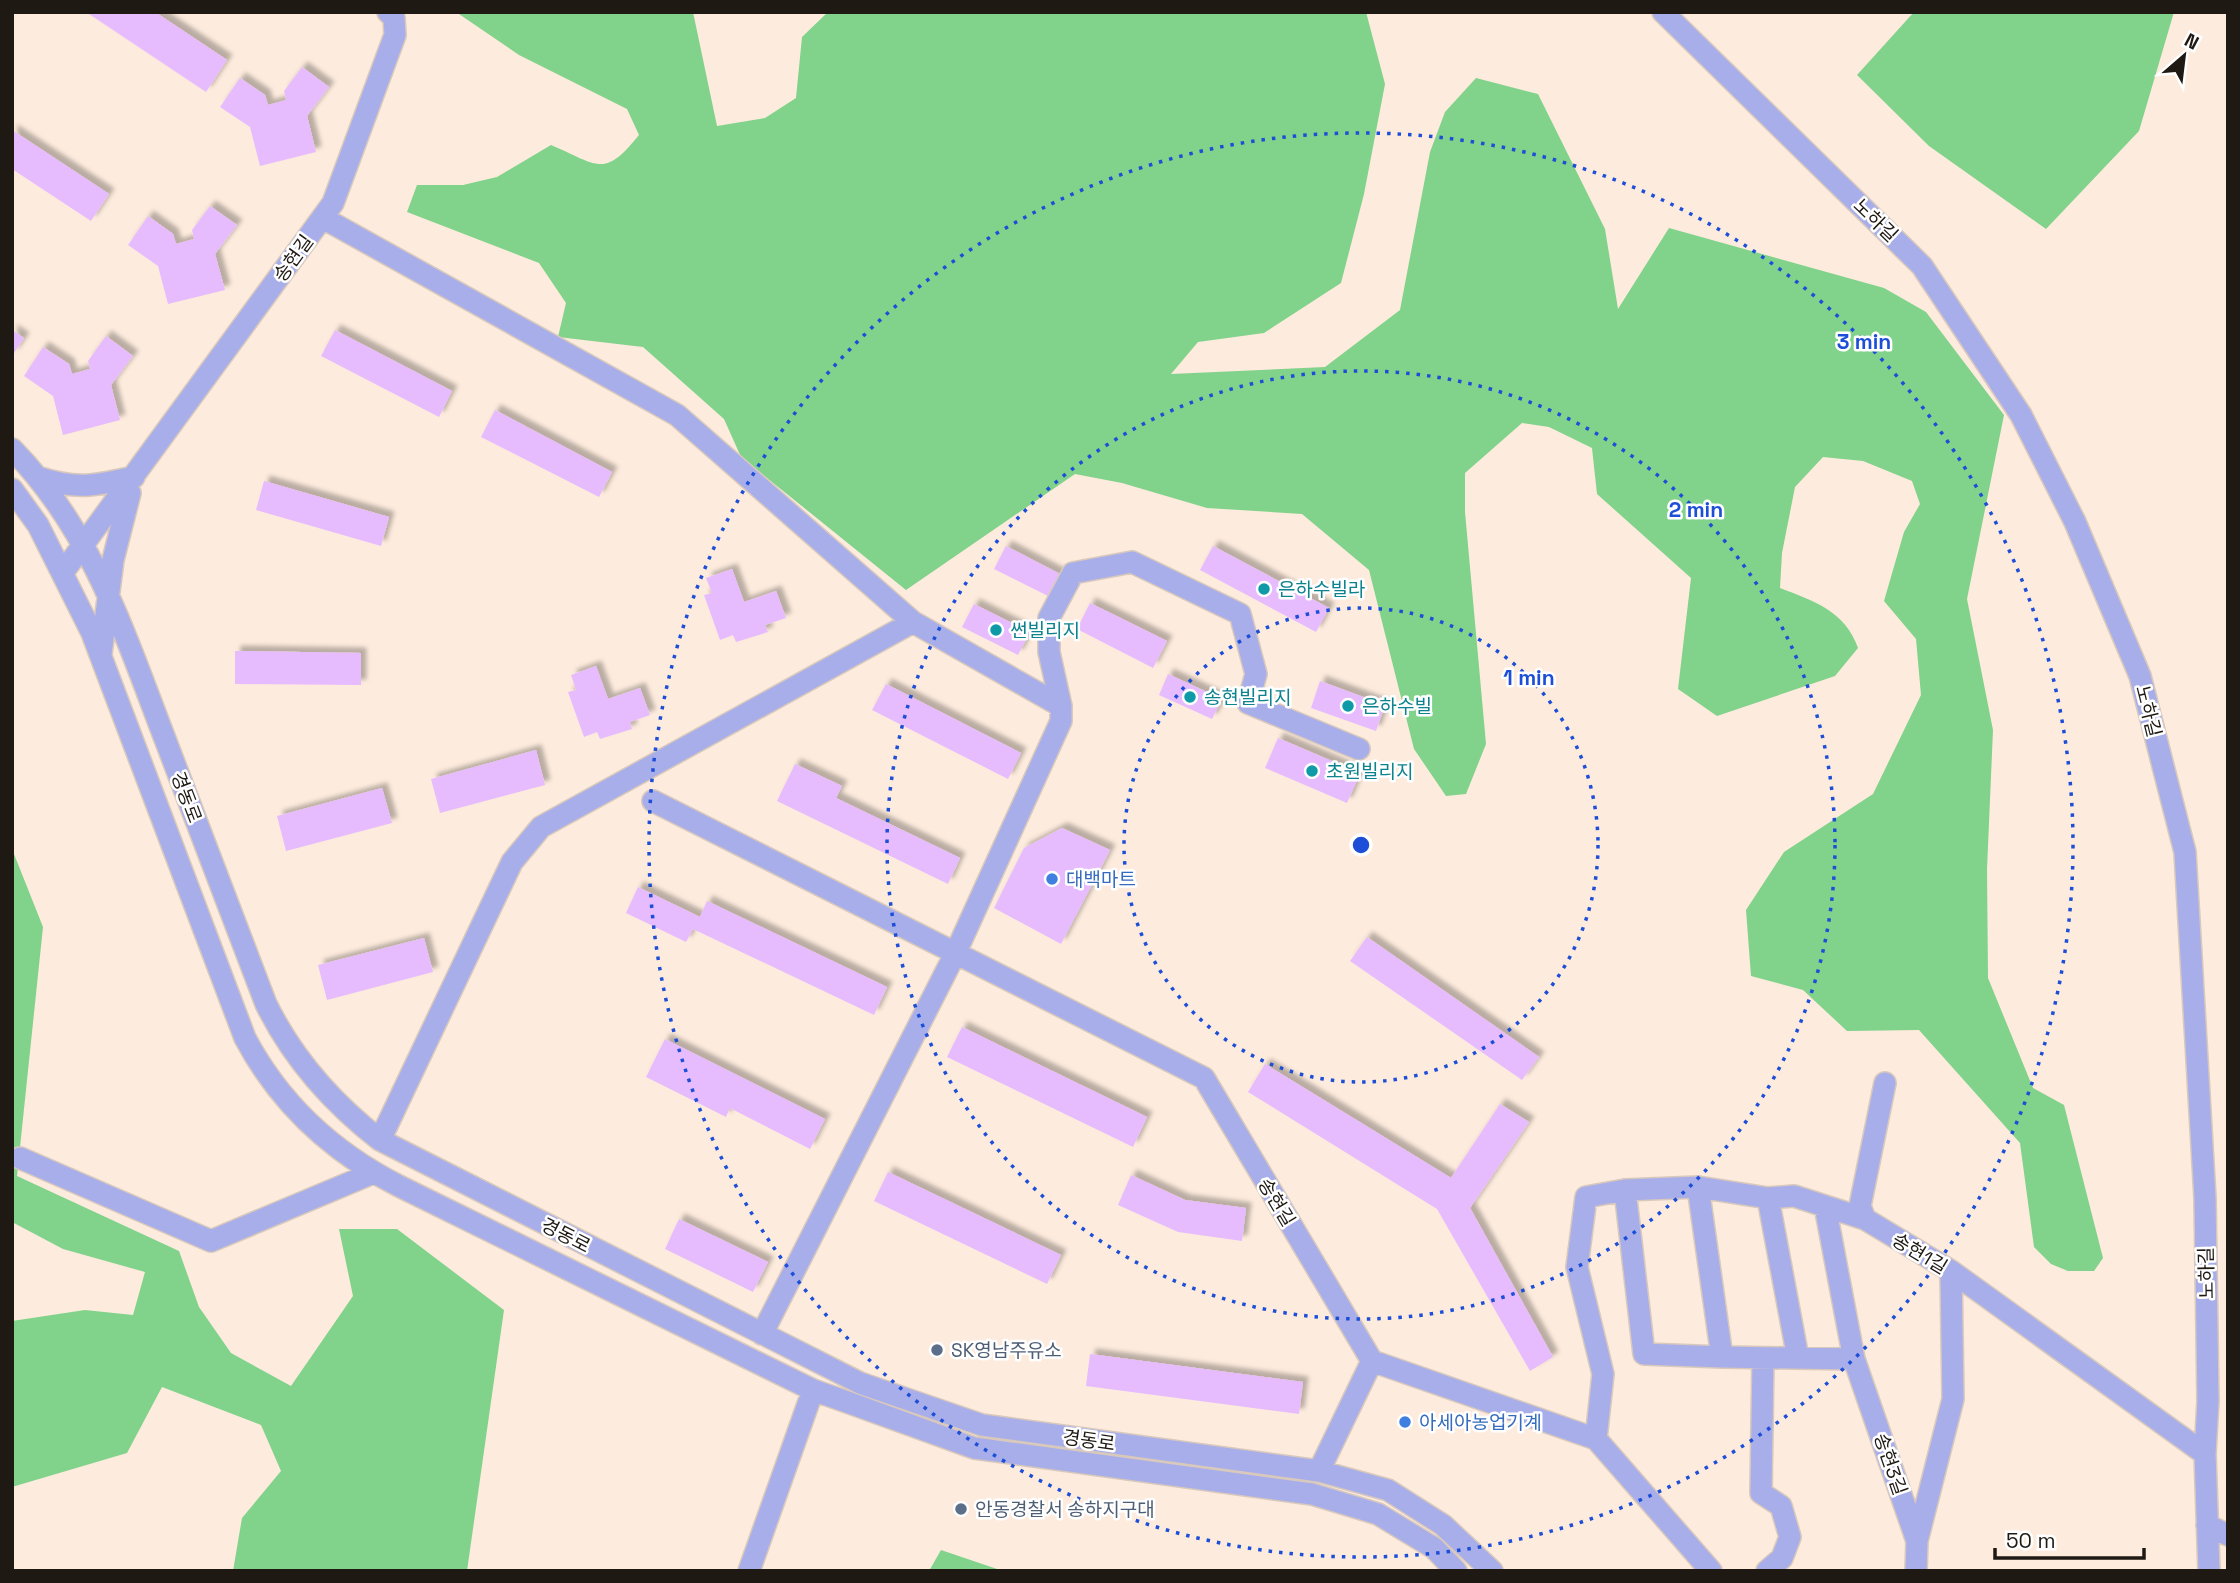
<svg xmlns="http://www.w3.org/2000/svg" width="2240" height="1583" viewBox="0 0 2240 1583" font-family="'Space Grotesk','Noto Sans KR',sans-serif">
<defs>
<filter id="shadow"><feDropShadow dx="5.5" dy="-5.5" stdDeviation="2" flood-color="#0004"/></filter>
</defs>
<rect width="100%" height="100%" fill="#fdebdd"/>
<!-- forest -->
<path fill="#81d28b" d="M456,12H693L717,126L765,118L796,98L802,37L828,12H1366L1385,84L1364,194L1341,283L1264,333L1198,342L1171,374L1325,367L1400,310L1430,152L1445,112L1476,78L1538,94L1605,229L1618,309L1669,228L1884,288L1926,312L2004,415L1967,599L1993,730L1987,869L1988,978L2033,1088L2064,1105L2103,1258L2094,1271H2068L2051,1264L2034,1247L2020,1143L1919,1030L1847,1031L1803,990L1751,976L1746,910L1784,852L1873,794L1921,695L1916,639L1884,601L1904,532L1920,504L1912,481L1863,461L1823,457L1795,487L1782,553L1780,588C1814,601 1845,611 1858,648L1835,676L1717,716L1678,689L1691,578L1597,494L1592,448L1549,427L1522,423L1465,473V512L1486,744L1466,794L1446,796L1414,749L1369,570L1302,514L1207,508L1122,483L1075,474L906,590L741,457L724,419L643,347L558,337L566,303L539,263L407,212L417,185H463L497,177L551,145C598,165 604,179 639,135L627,109L519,55Z
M1914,12H2174L2139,131L2046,229L1929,146L1857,75Z
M12,849L43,927L17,1176L179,1251L199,1307L231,1353L291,1386L353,1296L339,1229H397L504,1310L467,1571H233L242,1518L281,1471L261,1425L162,1387L127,1453L12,1487V1321L85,1310L133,1315L145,1272L63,1249L12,1222Z
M941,1550L1003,1571H929Z"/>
<!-- building -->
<path fill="#e6bcff" filter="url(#shadow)" d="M86,12H155L227,60L206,92Z
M302,67L329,87L307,116L316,152L260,166L250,127L220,107L240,78L265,95L268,105L286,100L284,91Z
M12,130L109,194L91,221L12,169Z
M210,206L237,225L215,254L225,290L168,304L158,266L128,245L148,216L173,234L176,244L194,239L192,230Z
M12,330L24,338L12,356Z
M335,330L452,391L439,417L321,356Z
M106,336L133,356L111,385L120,420L63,435L53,396L24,376L43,347L69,364L72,374L90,369L88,361Z
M495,410L612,472L599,497L481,437Z
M264,481L389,517L381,546L256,510Z
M1006,546L1062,575L1050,597L994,569Z
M1213,546L1329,608L1316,632L1200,570Z
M732,569L744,602L776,591L786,618L765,625L768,632L736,642L733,635L720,640L704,595L712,593L706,578Z
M1090,603L1167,641L1153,668L1077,629Z
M974,604L1030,632L1018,655L962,627Z
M235,651L361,653V685L235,684Z
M596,666L608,699L640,688L650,715L630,722L632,729L600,739L597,732L584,737L568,692L576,690L571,675Z
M1168,674L1222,699L1212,719L1159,695Z
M1320,681L1385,705L1376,731L1311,708Z
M886,684L1021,753L1008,779L872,710Z
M1278,738L1360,773L1347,803L1265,768Z
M536,750L545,785L440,813L431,779Z
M795,764L842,786L836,798L960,858L948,884L777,801Z
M382,788L392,823L286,851L277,816Z
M1062,828L1110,850L1061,944L994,908L1024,848Z
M638,887L700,917L707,901L887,987L874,1015L693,929L686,942L626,913Z
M1367,937L1539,1057L1522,1080L1350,961Z
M424,938L433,972L327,1000L318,965Z
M962,1027L1147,1117L1133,1147L947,1057Z
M665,1039L825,1119L810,1149L730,1108L726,1117L646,1077Z
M1265,1064L1451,1178L1500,1104L1529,1122L1470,1208L1553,1357L1530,1371L1437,1209L1248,1092Z
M888,1172L1061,1255L1047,1284L874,1201Z
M1131,1175L1185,1200L1246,1208L1242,1241L1178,1232L1118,1205Z
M679,1219L768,1262L753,1292L665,1249Z
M1090,1354L1303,1382L1299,1414L1086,1386Z"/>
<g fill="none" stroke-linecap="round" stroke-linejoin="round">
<!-- minor casing -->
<g stroke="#d9c9bd" stroke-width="24">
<path id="minor" d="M1663,12L1922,266L2021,415L2075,522L2140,676L2185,852L2205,1198L2208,1401L2205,1454L2209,1571
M323,218L677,415L913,622L541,827L512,862L380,1140
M12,449C92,530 125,635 165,739C198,827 232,915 266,1004C293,1059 331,1102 380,1140L860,1383L982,1425L1319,1471L1388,1490L1443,1525L1492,1571
M37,477C76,490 95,486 134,477
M12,489L38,525L92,633L245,1038C280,1104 332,1152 399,1186L813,1390L847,1402L974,1448L1312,1494L1378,1514L1434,1548L1456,1571
M64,571L333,203L395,35L394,18L388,12
M101,654L113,560L130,493
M1061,706L1049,652V618L1073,573L1132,562L1240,614L1256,674L1248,703L1359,749
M653,801L1204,1078L1372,1361L1596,1439
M20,1158L211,1241L373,1173
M1698,1187L1722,1357L1854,1359L1825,1206
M1625,1190L1644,1354L1722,1357
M1768,1198L1798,1358
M1865,1219L1860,1206L1885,1083
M762,1334L956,952L1061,721V706L913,622
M1763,1358L1761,1493L1781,1506L1790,1537L1782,1558L1767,1571
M1854,1359L1917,1541L1916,1571
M1319,1471L1372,1361
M2207,1525L2228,1535
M1917,1541L1953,1399L1951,1271
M749,1571L813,1390
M1711,1571L1596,1439L1603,1374L1577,1267L1586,1197L1625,1190L1698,1187L1768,1198L1794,1196L1865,1219L1951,1271L2205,1454"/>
</g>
<!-- minor -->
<use href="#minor" stroke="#a7aee9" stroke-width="21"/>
</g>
<!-- distance rings -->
<g fill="none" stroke="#1d4ed8" stroke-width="3.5" stroke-dasharray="3.5 7">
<circle cx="1361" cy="845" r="237"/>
<circle cx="1361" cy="845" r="474"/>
<circle cx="1361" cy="845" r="712"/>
</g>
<!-- markers -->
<g fill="#0f9aa8" stroke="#fff" stroke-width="2.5">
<circle cx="1264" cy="589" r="7"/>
<circle cx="996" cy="630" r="7"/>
<circle cx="1190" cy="697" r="7"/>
<circle cx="1348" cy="706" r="7"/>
<circle cx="1312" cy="771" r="7"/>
</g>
<g fill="#3f7fe0" stroke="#fff" stroke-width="2.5">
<circle cx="1052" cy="879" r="7"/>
<circle cx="1405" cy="1422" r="7"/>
</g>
<g fill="#5c6f8a" stroke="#fff" stroke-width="2.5">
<circle cx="937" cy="1350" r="7"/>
<circle cx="961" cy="1509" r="7"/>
</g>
<g text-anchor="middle" stroke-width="5" stroke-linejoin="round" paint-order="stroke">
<!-- street labels -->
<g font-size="19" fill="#1f1914" stroke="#fff">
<text transform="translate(1876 220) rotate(44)" y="7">노하길</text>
<text transform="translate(293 258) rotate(-54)" y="7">송현길</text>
<text transform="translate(2149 711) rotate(76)" y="7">노하길</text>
<text transform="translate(187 797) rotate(69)" y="7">경동로</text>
<text transform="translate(1277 1202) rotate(59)" y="7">송현길</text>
<text transform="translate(566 1235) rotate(27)" y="7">경동로</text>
<text transform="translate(1920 1253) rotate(31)" y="7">송현1길</text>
<text transform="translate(2206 1273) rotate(-91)" y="7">노하길</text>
<text transform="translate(1089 1440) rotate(8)" y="7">경동로</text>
<text transform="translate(1891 1464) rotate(71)" y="7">송현3길</text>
</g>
<!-- culture labels -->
<g font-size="19" fill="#0d838f" stroke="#fff" text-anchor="start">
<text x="1278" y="596">은하수빌라</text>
<text x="1010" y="637">썬빌리지</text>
<text x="1204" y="704">송현빌리지</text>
<text x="1362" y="713">은하수빌</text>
<text x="1326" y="778">초원빌리지</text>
</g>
<!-- shop labels -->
<g font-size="19" fill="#366cbe" stroke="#fff" text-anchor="start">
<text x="1066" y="886">대백마트</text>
<text x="1419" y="1429">아세아농업기계</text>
</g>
<!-- service labels -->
<g font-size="19" fill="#4e5e75" stroke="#fff" text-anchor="start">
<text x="951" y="1357">SK영남주유소</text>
<text x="975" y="1516">안동경찰서 송하지구대</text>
</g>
</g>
<circle cx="1361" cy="845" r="10" fill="#1d4ed8" stroke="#fff" stroke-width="3.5"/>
<g font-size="21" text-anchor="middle" font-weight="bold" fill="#1d4ed8" stroke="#fff" stroke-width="5" stroke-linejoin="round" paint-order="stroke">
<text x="1864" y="349">3 min</text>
<text x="1696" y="517">2 min</text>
<text x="1529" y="685">1 min</text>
</g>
<!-- border -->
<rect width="2240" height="1583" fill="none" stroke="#1f1914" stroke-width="28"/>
<!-- north arrow -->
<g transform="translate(2184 56) rotate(28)" stroke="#ffffff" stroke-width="5" paint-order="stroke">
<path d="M0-5L12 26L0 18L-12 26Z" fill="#1f1914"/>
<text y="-10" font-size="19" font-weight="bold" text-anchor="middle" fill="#1f1914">N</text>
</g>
<!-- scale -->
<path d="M1995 1548v10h149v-10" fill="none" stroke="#1f1914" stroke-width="3.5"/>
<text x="2006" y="1548" font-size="21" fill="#1f1914" stroke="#ffffff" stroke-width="5" paint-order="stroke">50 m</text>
</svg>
